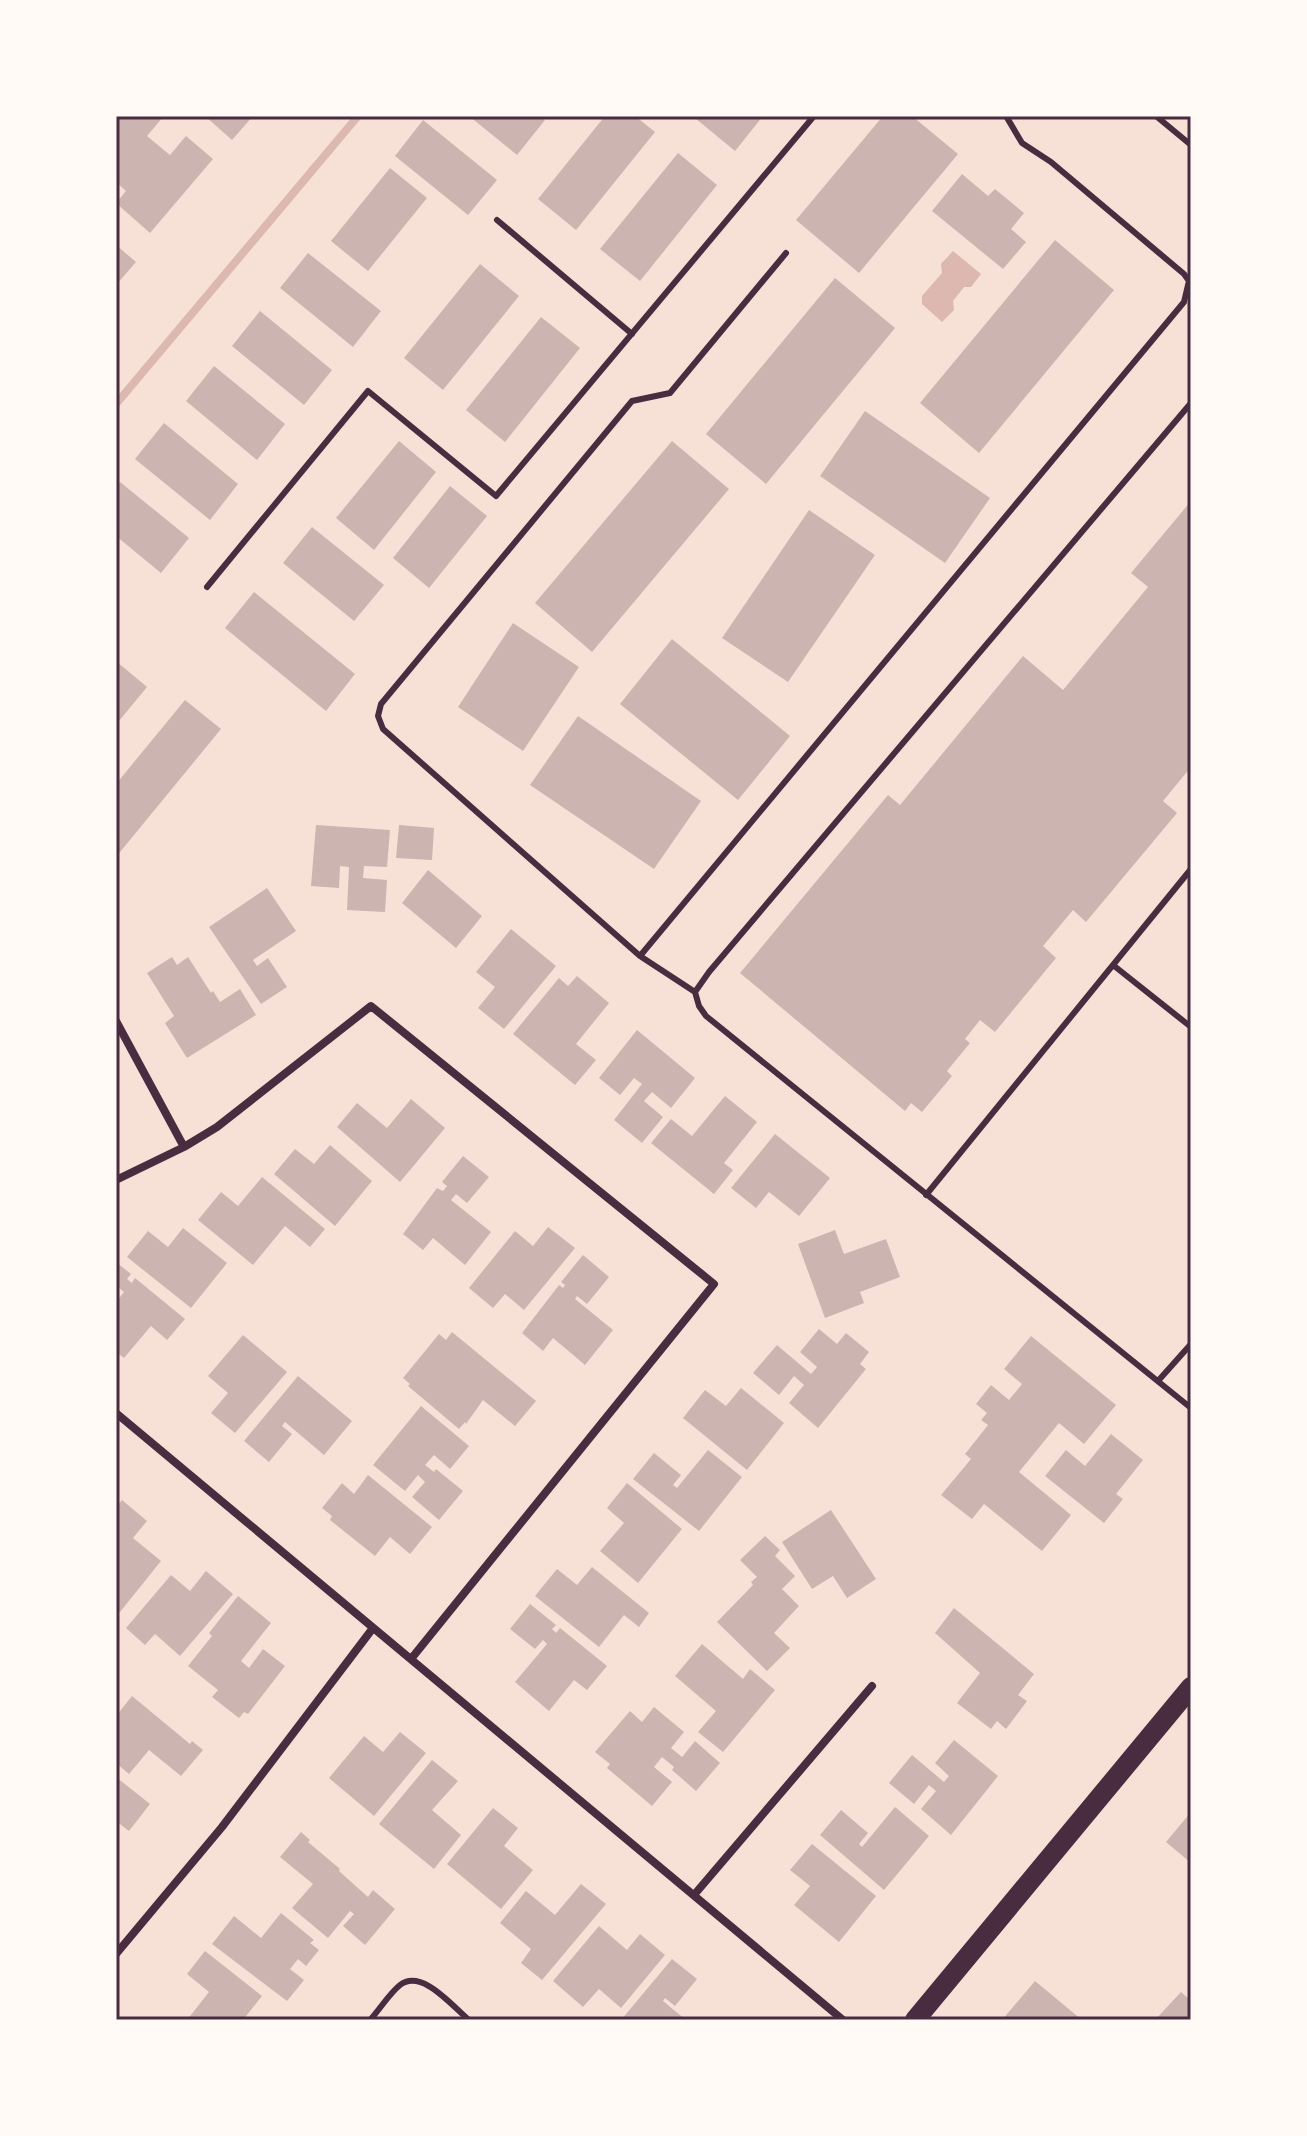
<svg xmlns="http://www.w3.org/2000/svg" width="1307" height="2136" viewBox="0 0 1307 2136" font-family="'Playfair Display',serif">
<rect width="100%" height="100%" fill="#f7e1d7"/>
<!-- water -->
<path fill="#dcb8b0" d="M953,251L981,274L971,287H964L953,301L954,310L942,322L922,304V296L942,273L941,264Z"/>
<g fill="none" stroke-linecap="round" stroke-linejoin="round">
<!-- stream -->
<path stroke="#dcb8b0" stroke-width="8" d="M116,404L358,116"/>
</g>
<!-- building -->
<path fill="#ccb4b1" d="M116,116H161L163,117L147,136L170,155L186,136L213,159L150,233L116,203L126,191L116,182Z
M205,116H253L232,140Z
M469,116H541L545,120L517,155Z
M605,116H635L655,132L576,230L538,199Z
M696,116H763L735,151L695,118Z
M883,116H912L958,154L859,273L796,220Z
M423,120L497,180L468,215L395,156Z
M678,153L717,185L640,281L600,249Z
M390,168L427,198L368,271L331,241Z
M962,174L988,196L995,189L1024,213L1011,229L1026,242L1003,269L932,211Z
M1055,240L1114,290L979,453L920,403Z
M116,245L136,262L116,285Z
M308,253L381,311L353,347L280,288Z
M480,264L519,296L443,390L404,358Z
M835,278L895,328L766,484L706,434Z
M260,311L332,370L304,405L232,346Z
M541,317L580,348L505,442L466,410Z
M214,366L285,424L257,460L186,401Z
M865,411L990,498L945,563L820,476Z
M164,423L238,484L210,520L135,459Z
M399,441L436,472L374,550L336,518Z
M672,441L729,489L592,652L535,603Z
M120,482L189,538L161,573L116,536V486Z
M450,486L487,516L429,588L393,558Z
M1191,501V767L1163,801L1177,813L1086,922L1073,910L1043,946L1056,958L995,1032L980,1020L965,1039L970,1043L947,1071L952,1076L922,1112L911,1103L905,1111L740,973L888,795L900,805L1023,656L1063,690L1148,587L1131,573Z
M809,510L875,555L788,682L722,638Z
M312,527L384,585L354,621L283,563Z
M254,592L355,674L326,711L225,628Z
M513,623L579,667L523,751L458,707Z
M672,639L790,736L738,800L620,704Z
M116,661L147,687L119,721L116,718Z
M185,700L221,729L116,857V784Z
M578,716L701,801L654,869L530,785Z
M316,825L390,830L387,867L364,866L363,878L387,880L385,912L347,910L349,867L340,866L339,888L311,886Z
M399,825L434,828L432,860L396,858Z
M428,870L482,916L456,948L402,903Z
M267,888L296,931L253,960L257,966L268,958L287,987L261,1004L209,927Z
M511,929L556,966L504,1029L478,1008L495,987L476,972Z
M172,957L177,965L188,957L211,993L213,991L220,1002L240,989L256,1015L187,1058L165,1023L174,1016L147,973Z
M577,976L609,1003L576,1044L596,1060L575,1085L513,1034L559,978L568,986Z
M637,1030L695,1078L671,1108L652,1092L644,1101L663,1117L642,1143L614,1120L642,1084L634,1078L620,1095L599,1078Z
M725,1096L757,1122L724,1163L733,1170L714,1194L651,1143L671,1119L692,1136Z
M411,1099L445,1128L400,1182L337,1127L357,1103L387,1128Z
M775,1134L830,1178L799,1216L769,1192L756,1208L731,1188Z
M330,1145L372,1181L335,1226L274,1174L295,1149L314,1164Z
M463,1156L489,1177L467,1203L456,1194L451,1200L491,1232L465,1265L433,1238L423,1250L403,1234L437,1188L443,1191L447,1186L442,1182Z
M262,1177L325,1229L310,1247L285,1226L253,1265L198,1220L221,1192L238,1206Z
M548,1227L575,1248L524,1310L505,1294L493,1308L469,1288L515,1231L533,1246Z
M183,1228L227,1263L191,1308L127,1257L148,1231L168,1247Z
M835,1230L844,1254L886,1239L900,1277L860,1292L864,1303L825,1318L798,1244Z
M583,1255L609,1277L587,1304L577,1296L575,1299L613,1330L585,1365L553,1338L543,1351L522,1333L559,1285L563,1288L565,1285L561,1282Z
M116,1262L131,1274L127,1279L132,1283L135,1278L185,1319L167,1340L151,1326L124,1358L116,1352V1302L124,1292L119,1288L116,1292Z
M819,1329L837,1344L846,1333L869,1352L860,1364L866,1369L818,1428L789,1403L804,1385L794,1376L779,1395L753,1373L777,1345L811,1374L817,1367L800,1352Z
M452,1332L536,1401L515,1426L483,1400L466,1424L465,1422L459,1429L408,1386L410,1384L403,1378L439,1334L446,1340Z
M243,1335L287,1372L235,1433L211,1413L228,1393L208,1376Z
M1031,1336L1116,1405L1084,1444L1059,1423L1019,1472L1071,1515L1042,1551L984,1504L972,1519L941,1495L971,1459L965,1454L988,1425L981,1420L987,1413L976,1404L991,1385L1009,1400L1022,1384L1004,1369Z
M298,1376L352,1421L324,1455L285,1422L282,1426L292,1434L269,1462L244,1441Z
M741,1388L784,1423L747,1470L683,1418L705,1390L726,1406Z
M421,1406L469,1446L450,1469L434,1455L425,1465L434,1472L436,1469L463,1491L439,1520L412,1497L425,1482L418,1475L405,1491L373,1465Z
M1111,1434L1143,1460L1116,1494L1123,1499L1104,1523L1045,1476L1066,1450L1085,1466Z
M708,1450L742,1477L699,1531L633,1479L654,1453L681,1475L673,1485L677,1488Z
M368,1475L432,1527L410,1554L390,1537L375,1556L330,1520L332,1516L322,1508L342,1483L354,1494Z
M627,1483L682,1529L638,1583L600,1551L624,1523L607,1508Z
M122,1500L147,1521L133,1538L161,1561L120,1612L116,1609V1507Z
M831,1510L876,1579L847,1598L833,1576L812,1589L782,1542Z
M765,1536L780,1550L775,1556L795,1576L782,1589L799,1606L774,1633L790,1648L767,1671L717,1622L753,1585L751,1582L757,1577L740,1560Z
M592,1567L649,1613L639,1627L624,1615L599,1647L535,1596L557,1569L577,1585Z
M206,1571L233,1594L180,1656L155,1634L145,1645L126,1628L171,1575L190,1591Z
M238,1596L271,1623L241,1661L249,1668L263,1649L285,1666L248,1714L244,1712L239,1718L212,1697L218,1690L188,1666L212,1636L209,1633Z
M530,1604L556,1625L552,1629L556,1633L560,1628L607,1666L587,1690L574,1680L549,1711L515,1682L547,1644L543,1640L535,1649L510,1629Z
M954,1608L1034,1674L1018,1695L1027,1701L1006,1729L997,1721L991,1729L957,1703L980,1673L935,1633Z
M702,1644L743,1679L750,1669L775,1690L723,1752L698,1732L716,1711L675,1676Z
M132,1696L190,1744L192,1741L203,1750L181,1776L149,1750L129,1774L116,1763V1716Z
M654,1707L684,1732L671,1748L682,1757L695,1741L720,1763L696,1791L672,1770L674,1767L662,1757L654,1767L672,1782L652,1806L607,1768L610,1764L595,1752L630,1711L642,1722Z
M400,1732L426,1753L374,1816L329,1778L364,1736L383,1752Z
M954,1740L998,1776L951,1835L921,1809L936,1791L929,1785L914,1804L889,1783L912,1755L944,1782L949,1776L935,1763Z
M432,1760L458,1781L432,1810L461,1835L434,1869L379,1824Z
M116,1777L150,1804L129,1831L116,1821Z
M895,1807L929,1836L884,1890L820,1835L841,1810L868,1833L859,1844L862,1847Z
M493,1808L518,1828L504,1846L533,1870L501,1909L447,1864Z
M1191,1812V1863L1166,1842Z
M301,1832L310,1840L308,1842L340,1869L339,1871L368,1897L373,1890L395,1909L365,1945L343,1926L354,1914L350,1911L328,1938L292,1908L313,1884L280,1857Z
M812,1844L876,1896L839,1942L794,1905L810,1886L790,1870Z
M581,1884L606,1904L542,1980L521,1963L531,1949L500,1923L526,1891L555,1915Z
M281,1913L314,1940L310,1943L319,1950L306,1966L298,1959L290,1969L304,1980L287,2001L212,1944L234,1916L261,1938Z
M599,1926L627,1950L640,1934L665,1955L621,2008L599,1989L583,2007L553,1981Z
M205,1951L262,1996L243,2020H187L209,1992L187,1974Z
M672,1959L697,1979L675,2006L665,1998L663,2001L686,2020H621Z
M1035,1981L1082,2020H1002Z
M1181,1992L1191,2001V2020H1155Z"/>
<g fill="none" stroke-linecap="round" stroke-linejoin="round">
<!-- service -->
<path stroke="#4a2c40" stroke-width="6" d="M1156,116L1191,145
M497,220L632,334
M786,253L670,393L632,401L381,704L378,716L383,729L640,956L1184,302L1189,281L1184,274L1051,162L1022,143L1006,116
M207,587L368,391L496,496L814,116
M640,956L695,992L699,1006L706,1016L1191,1408
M1113,965L1191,1027
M695,992L709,972L1191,403
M926,1195L1191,869
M1158,1381L1191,1344
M370,2020C380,2009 389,1994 400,1985C422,1968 453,2007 469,2020"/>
<!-- minor -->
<path stroke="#4a2c40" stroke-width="8" d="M116,1021L184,1147
M116,1180L184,1147L217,1127L371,1006L714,1284L411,1659
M116,1413L843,2020
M694,1895L872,1686
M116,1954L222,1827L373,1628"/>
<!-- primary -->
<path stroke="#4a2c40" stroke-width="20" d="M915,2020L1191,1687"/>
</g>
<!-- border -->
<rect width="1307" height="2136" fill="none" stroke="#fffaf5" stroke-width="236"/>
<rect x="118" y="118" width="1071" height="1900" fill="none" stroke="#4a2c40" stroke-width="3"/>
</svg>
